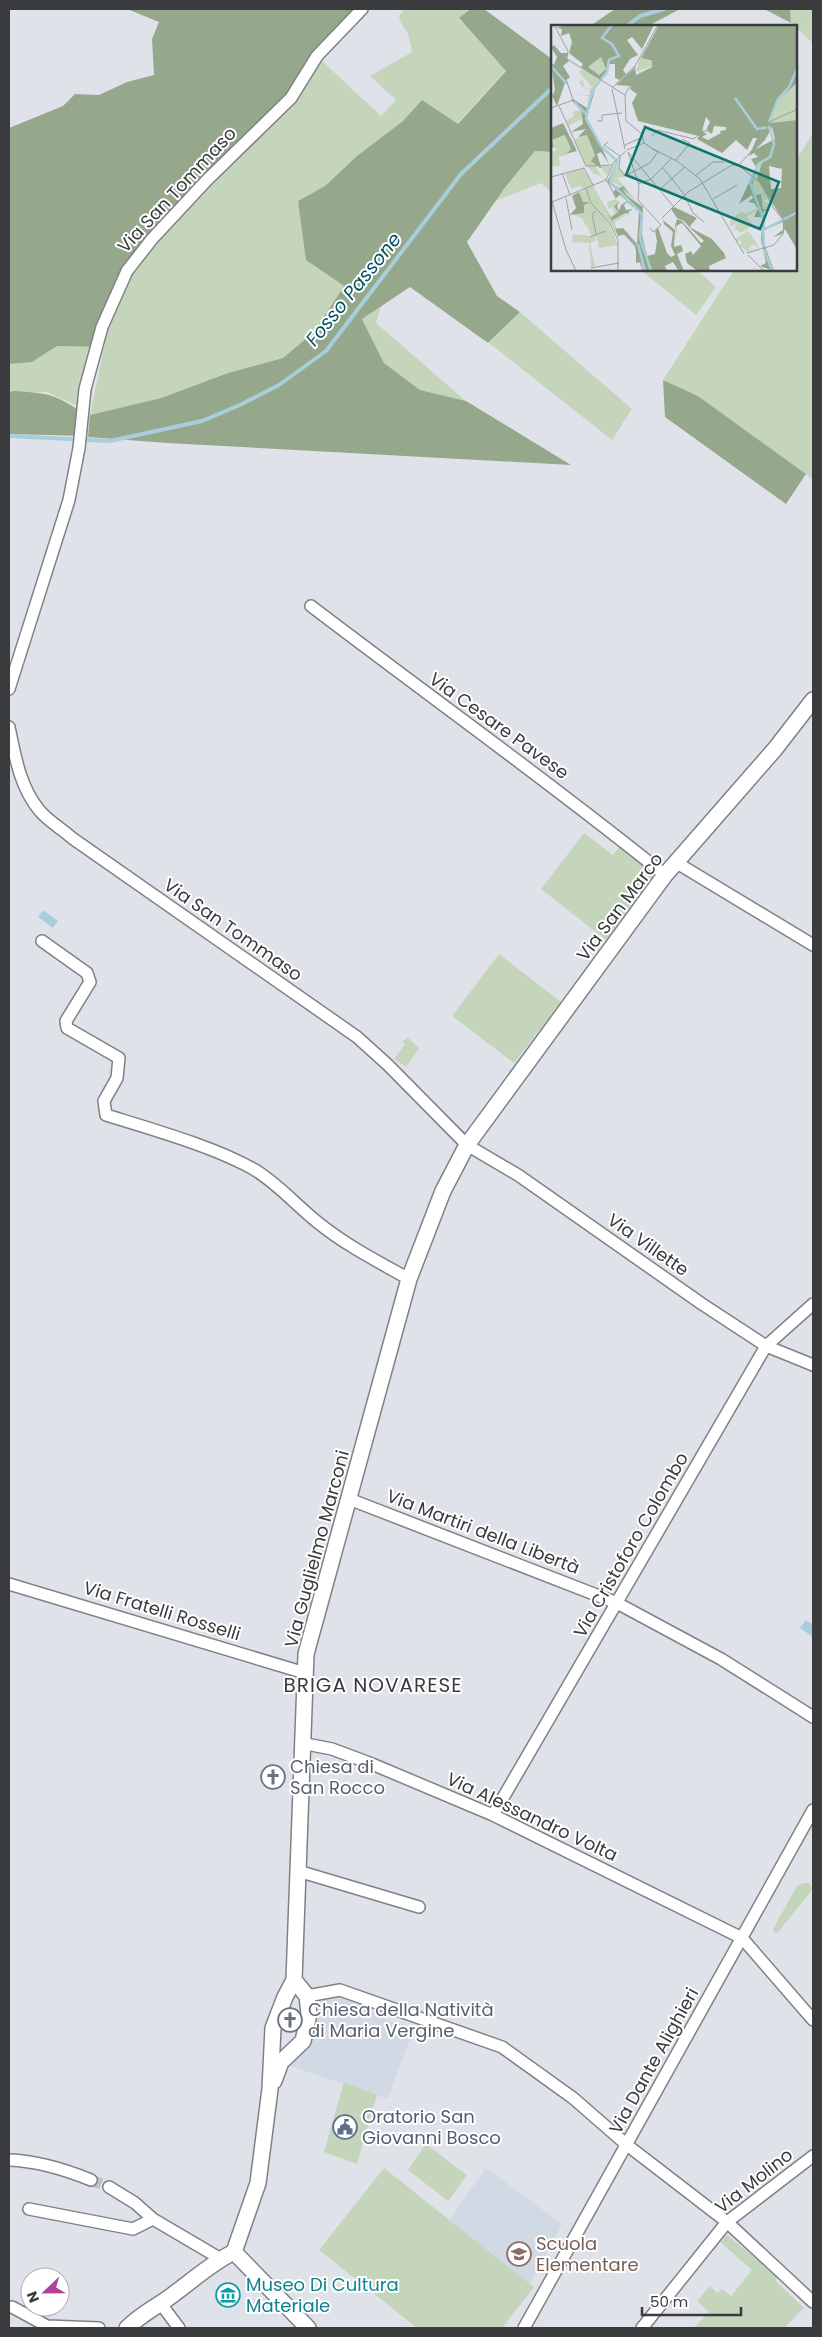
<svg xmlns="http://www.w3.org/2000/svg" width="822" height="2337" viewBox="0 0 822 2337" font-family="Poppins,sans-serif">
<rect width="100%" height="100%" fill="#dfe3e9"/>
<!-- built -->
<path fill="#d1d9e5" d="M336,1996L385,2011L386,2020L414,2027L388,2099L290,2066L288,2063L307,2045L318,2005L323,1999Z
M486,2168L562,2224L530,2284L449,2220Z"/>
<!-- green -->
<path fill="#c5d5bc" d="M405,9H468L459,19L506,70L457,124L422,101L403,121L357,156L325,186L298,201L312,264L344,286L314,332L283,358L228,373L161,398L90,415L107,332L130,274L154,242L320,59L381,116L396,100L370,76L412,52L408,33L401,23L399,16Z
M790,9H813V43L791,23Z
M813,133V479L698,396L663,380L734,270H796V160Z
M535,151L552,152V192L541,183L495,201Z
M641,270H697L716,287L696,315Z
M381,306L376,323L466,401L420,390L384,363L362,319Z
M520,312L632,409L612,440L489,343Z
M57,346L100,347L89,411L46,392L9,393V364L32,362Z
M584,833L613,855L622,844L659,873L606,940L541,889Z
M499,954L561,1002L514,1063L452,1016Z
M408,1038L419,1048L406,1067L394,1059L405,1044L402,1042Z
M803,1883H809L812,1888L810,1893L778,1932L774,1933L773,1929L797,1886Z
M344,2082L377,2095L357,2164L324,2152Z
M426,2144L467,2175L448,2201L408,2170Z
M384,2168L534,2287L502,2328H417L319,2250Z
M727,2235L777,2276L776,2281L804,2308L784,2328H694L709,2312L697,2301L710,2286L717,2293L722,2289L731,2296L752,2270L720,2242Z"/>
<!-- forest -->
<path fill="#96a88c" d="M127,9H359L289,96L129,273L105,331L100,347L57,346L32,362L9,364V128L63,106L75,94L99,95L127,82L154,75L152,39L159,22Z
M470,9H484L552,59V152L535,151L504,189L467,242L497,296L520,312L488,343L410,287L362,319L384,363L420,390L466,401L571,465L167,443L88,437L90,415L161,398L228,373L283,358L314,332L344,286L306,260L298,201L325,186L357,156L403,121L422,100L458,124L506,71L459,18Z
M615,9H680L648,26H590Z
M764,9H790L791,23Z
M663,380L698,396L806,474L786,504L665,417Z
M13,391C50,393 55,394 86,415L84,436L9,434V393Z"/>
<!-- water -->
<path fill="#a8cedc" d="M43,910L58,921L53,928L38,917Z
M806,1620L813,1625V1637L800,1628Z"/>
<g fill="none" stroke-linecap="round" stroke-linejoin="round">
<!-- stream -->
<path stroke="#a8cedc" stroke-width="4" d="M627,26L640,16L664,9
M9,436L110,441L202,421L242,404L279,385L326,351L461,174L552,88"/>
<!-- minor-tunnel -->
<path stroke="#bec1c7" stroke-width="11" stroke-dasharray="11 5.5" stroke-linecap="butt" d="M91,2180L109,2187"/>
<!-- minor casing -->
<g stroke="#7e8287" stroke-width="14">
<path id="minor" d="M311,606C429,696 550,782 665,875
M9,689L69,500L79,448L85,389L102,327L127,271L152,239L207,180L291,98L317,56L362,9
M9,727C15,756 20,787 39,810C48,821 62,829 72,838L357,1037L388,1065L467,1145L518,1175L702,1304L766,1346L813,1365
M677,863L813,945
M42,941L87,973L90,982L66,1021L67,1028L119,1058L117,1078L104,1101L106,1115C151,1129 215,1147 255,1170C278,1184 295,1204 316,1221C345,1245 377,1261 409,1279
M349,1499L617,1603L721,1659L813,1717
M9,1584L305,1673
M301,1743L332,1749L372,1764L493,1815L742,1938L813,2020
M493,1815L766,1346L813,1304
M298,1871L419,1907
M307,1996L340,1990L502,2047L573,2098L627,2145L727,2222L813,2302
M9,2160C38,2161 64,2169 91,2180
M109,2187L135,2203L153,2219L221,2259
M29,2209L133,2229L153,2219
M161,2304L179,2328
M12,2307L47,2326L99,2328
M524,2328L813,1810
M642,2328L727,2222L813,2156"/>
</g>
<!-- tertiary casing -->
<g stroke="#7e8287" stroke-width="18">
<path id="tertiary" d="M274,2081L281,2062L303,2041L309,2014L307,1996L294,1980
M234,2252L258,2183L270,2089L273,2028L285,1997L294,1980L306,1654L409,1279L443,1191L467,1145L665,875L775,749L813,700
M234,2252L308,2328
M127,2328C141,2315 146,2313 161,2303C186,2287 207,2265 234,2252"/>
</g>
<!-- minor -->
<use href="#minor" stroke="#fff" stroke-width="11"/>
<!-- tertiary -->
<use href="#tertiary" stroke="#fff" stroke-width="15"/>
</g>
<!-- icons -->
<defs>
<g id="church-ring" transform="scale(1.25)"><circle r="9.5" fill="#fff" stroke="#6b7280" stroke-width="1.5"/><path d="M-1.2-6h2.4v3.5h3.3v2.4h-3.3V6h-2.4V-.1h-3.3v-2.4h3.3Z" fill="#6b7280"/></g>
<g id="civic-ring" transform="scale(1.25)"><circle r="9.5" fill="#fff" stroke="#5c6f8a" stroke-width="1.5"/><path d="M-.6-6.5H3V-4.5H.6V-3L4-1V1h2V6H-6V1h2V-1L-.6-3ZM-1.2 2.5V6h2.4V2.5Z" fill="#5c6f8a"/></g>
<g id="school-ring" transform="scale(1.25)"><circle r="9.5" fill="#fff" stroke="#8d6e63" stroke-width="1.5"/><path d="M0-5L7-2L0 1L-7-2ZM-4 1L0 2.5L4 1V4Q0 6-4 4Z" fill="#8d6e63"/></g>
<g id="museum-ring" transform="scale(1.25)"><circle r="9.5" fill="#fff" stroke="#0f9aa8" stroke-width="1.5"/><path d="M0-6L6-3V-2H-6V-3ZM-5-1h2V3h-2ZM-1-1h2V3h-2ZM3-1h2V3H3ZM-6 4H6V6H-6Z" fill="#0f9aa8"/></g>
</defs>
<g fill-rule="evenodd">
<use href="#church-ring" x="273" y="1777"/>
<use href="#church-ring" x="290" y="2020"/>
<use href="#civic-ring" x="345" y="2127"/>
<use href="#school-ring" x="519" y="2254"/>
<use href="#museum-ring" x="228" y="2295"/>
</g>
<g text-anchor="middle" stroke-width="4" stroke-linejoin="round" paint-order="stroke">
<!-- street labels -->
<g font-size="18" fill="#393b3d" stroke="#fff">
<text transform="translate(177 190) rotate(-47)" y="6">Via San Tommaso</text>
<text transform="translate(499 726) rotate(36)" y="6">Via Cesare Pavese</text>
<text transform="translate(620 907) rotate(-53)" y="6">Via San Marco</text>
<text transform="translate(233 930) rotate(35)" y="6">Via San Tommaso</text>
<text transform="translate(648 1245) rotate(35)" y="6">Via Villette</text>
<text transform="translate(483 1532) rotate(21)" y="6">Via Martiri della Libertà</text>
<text transform="translate(631 1545) rotate(-60)" y="6">Via Cristoforo Colombo</text>
<text transform="translate(317 1549) rotate(-75)" y="6">Via Guglielmo Marconi</text>
<text transform="translate(162 1611) rotate(17)" y="6">Via Fratelli Rosselli</text>
<text transform="translate(532 1817) rotate(25)" y="6">Via Alessandro Volta</text>
<text transform="translate(654 2061) rotate(-61)" y="6">Via Dante Alighieri</text>
<text transform="translate(754 2181) rotate(-38)" y="6">Via Molino</text>
</g>
<!-- worship labels -->
<g font-size="18" fill="#5b616d" stroke="#fff" text-anchor="start">
<text x="290" y="1773">Chiesa di<tspan x="290" dy="21">San Rocco</tspan></text>
<text x="308" y="2016">Chiesa della Natività<tspan x="308" dy="21">di Maria Vergine</tspan></text>
</g>
<!-- service labels -->
<g font-size="18" fill="#4e5e75" stroke="#fff" text-anchor="start">
<text x="362" y="2123">Oratorio San<tspan x="362" dy="21">Giovanni Bosco</tspan></text>
</g>
<!-- education labels -->
<g font-size="18" fill="#785e54" stroke="#fff" text-anchor="start">
<text x="536" y="2250">Scuola<tspan x="536" dy="21">Elementare</tspan></text>
</g>
<!-- culture labels -->
<g font-size="18" fill="#0d838f" stroke="#fff" text-anchor="start">
<text x="246" y="2291">Museo Di Cultura<tspan x="246" dy="21">Materiale</tspan></text>
</g>
<!-- water labels -->
<g font-size="19" font-style="italic" fill="#035267" stroke="#fff">
<text transform="translate(353 289) rotate(-51)" y="7">Fosso Passone</text>
</g>
<!-- quarter labels -->
<g font-size="20" letter-spacing="1" fill="#393b3d" stroke="#fff">
<text x="373" y="1692">BRIGA NOVARESE</text>
</g>
</g>
<!-- overview -->
<g transform="translate(551 25)">
<rect width="246" height="246" fill="#dfe3e9"/>
<path d="M50,32L55,44L48,50L36,42ZM89,33L101,37V41L85,47ZM31,44L49,56L41,66L36,83L38,71H26L38,70L39,65L30,61L28,57L32,55L33,62L39,64L41,62L28,47ZM246,58V95L219,99L227,75ZM30,85L31,94L17,101L15,96L23,91L22,87ZM14,110L20,124L15,130L7,132L10,140L1,142L0,126H5L1,115ZM32,110H36L44,130L43,138L52,154L56,151L50,143L61,141L54,154L53,155L48,150L45,152L48,149L44,150L35,140L23,115ZM69,133L67,142L78,151L66,153L85,175L75,170L71,164L76,166L73,161L70,162L60,156L62,148H59L62,142L65,144ZM211,137L207,150L217,174L213,176L218,179L217,184H212L210,169L204,170L201,165L205,142ZM32,143L66,203V211L60,199L45,186L57,197L67,220L48,223L45,210L44,216L39,218L44,241L40,243L38,218L21,217L22,209L40,211L36,199V203L31,193L20,189L33,188V180L38,177H32L28,167L35,165L29,161L20,164L14,149ZM64,174L68,176L63,181L67,187L62,194L76,189L63,198L59,191L64,188L61,182L57,184L56,177ZM205,180L206,186L195,191L202,200L190,208L183,204L186,198L179,202L180,194L191,186L194,189L205,184ZM197,206L202,212L208,224L202,219L197,225L206,224L197,227L189,221L190,215L186,217L184,214Z" fill="#c5d5bc"/>
<path d="M14,0H103L91,24L81,12L76,15L87,30L79,34L72,45L75,49L69,55L64,53V39H57L56,49L49,55L30,42L32,39L18,28L21,17L18,8L10,11L11,4L5,3ZM50,32L55,44L48,50L37,42ZM108,0H246V58L227,75L219,98L246,95V225L234,204L231,209L222,212L232,205V197L213,205V218L223,246L209,241L215,238L210,215L211,203L208,202L212,198V192H203L207,184L203,178L197,177L202,173L201,170L188,179L205,142L200,134L207,132L203,128L198,131L206,113H202L196,125L185,115L171,128L146,114L148,111L87,96L81,78L86,69L79,64L80,61L65,60L83,43L85,50L101,42V36L90,33ZM155,92L159,97L156,106L161,109L163,101L175,102V105L169,106L170,108L157,115L151,112L156,109L151,106ZM221,102L224,114L205,124L214,115ZM211,137L206,154L232,195L214,203L212,187L217,184H212L210,169L204,170L201,164L205,142ZM218,141L231,144L230,163L220,164ZM11,15L3,20L10,28H17L15,33L18,36L12,41L19,52L15,55L6,81L1,71L4,65L0,38L3,40L6,32L0,22ZM45,61L35,96L50,121L65,134L51,123L58,139L50,127L46,129L50,142L58,141L49,143L40,136L44,130L36,110L27,112L35,104L20,107L32,99L30,85L21,76L22,74L36,83ZM12,98L26,126L15,129L20,124L14,110L1,115L3,122L0,123V103ZM61,147L59,157L68,163L73,161L78,169L72,163L75,170L92,182L91,210L96,231L104,229L106,216L104,206L107,203L116,228L120,232L124,230L120,221L122,207L113,199L112,195L124,205L123,222L130,220L132,226L126,229L133,246L127,245L122,237L114,241L116,246H100L93,224L99,246H94L90,237L85,238V221L73,209L67,210L64,204L72,203L86,219L88,187L76,177L73,180L75,185L82,184L77,187L78,190L75,188L61,195L63,200L51,177L60,193L67,187L63,181L69,176L66,181L68,186L70,180L76,176L69,170L65,173L62,167L65,164L56,157ZM28,167L32,177H39L33,180V188L19,190L25,183L21,171ZM123,182L146,193L139,201L140,203L161,214L173,228L175,233L158,241L159,246L154,245V246H147H153L145,245L136,238L134,229L140,226L142,230L150,221L131,198L125,201L126,211L124,201L126,194L131,196L150,218L153,216L140,204L133,196L126,193L120,184Z" fill="#96a88c" fill-rule="evenodd"/>
<path fill="none" stroke="#a8cedc" stroke-width="2.5" d="M61,0L51,13L61,19L68,31L58,35L56,47L41,66L35,93L50,121L66,136L59,157L91,189L89,213L100,246M0,41L16,59M184,73L206,104L219,102M23,77L35,89M218,97L227,74L238,62L247,42M214,204L247,187M87,219L94,246M213,222L212,193L199,158L207,139L219,132L223,119L218,101M213,224L221,246"/>
<path fill="none" stroke="#9da0a4" stroke-width="1" d="M3,0L17,26L16,34M0,24L74,70M62,62L84,41M61,64L74,124M74,70L84,51V41L107,0M74,70L75,96L91,109L93,118M8,81L35,141L62,140M0,83L22,75L7,30M46,96H51V90L71,88M101,111L106,105L143,114L151,106H155L160,96L164,78L161,54L151,50L137,58L127,50L120,51M57,117L53,120L69,131L68,143L74,151L99,138L106,128M93,118L108,128M74,120L92,112M102,124L126,136L149,154L193,229M76,125L93,118M77,127L88,160L87,175L110,200L102,207L99,203M77,127L122,181M125,135L139,118L131,114M188,140L213,112L218,97L247,84M112,143L133,169L142,188L153,197M11,148L19,170M145,150L162,137H173M0,152L33,143L42,160M55,154L65,173M87,159L100,154L121,133M35,164L40,178L59,199L67,215V246M108,165L134,142M0,173L15,225L25,246M15,173L21,205M162,174L186,160M1,177L55,155L63,137L75,126M45,186L41,189L45,209M111,193L137,167L181,140H187L210,158L221,181L234,197L232,209L223,220M66,211L73,209L84,221L92,246M39,212L55,206M196,228L223,220M197,230L213,246M40,243L68,238"/>
<path fill="#0f766e" fill-opacity="0.15" stroke="#0f766e" stroke-width="2.5" d="M94,102L228,157L209,204L75,150Z"/>
<rect width="246" height="246" fill="none" stroke="#393b3d" stroke-width="2.5"/>
</g>
<!-- border -->
<rect width="822" height="2337" fill="none" stroke="#393b3d" stroke-width="20"/>
<!-- north arrow -->
<g transform="translate(45 2292) rotate(248)"><circle r="24" fill="#ffffff" stroke="#b0b1b1"/>
<path d="M0-4L9 19L0 12L-9 19Z" fill="#b34099"/>
<text y="-8" font-size="14" font-weight="bold" text-anchor="middle" fill="#393b3d">N</text>
</g>
<!-- scale -->
<path d="M642 2307v8h99v-8" fill="none" stroke="#393b3d" stroke-width="2.5"/>
<text x="650" y="2307" font-size="15" fill="#393b3d" stroke="#ffffff" stroke-width="4" paint-order="stroke">50 m</text>
</svg>
